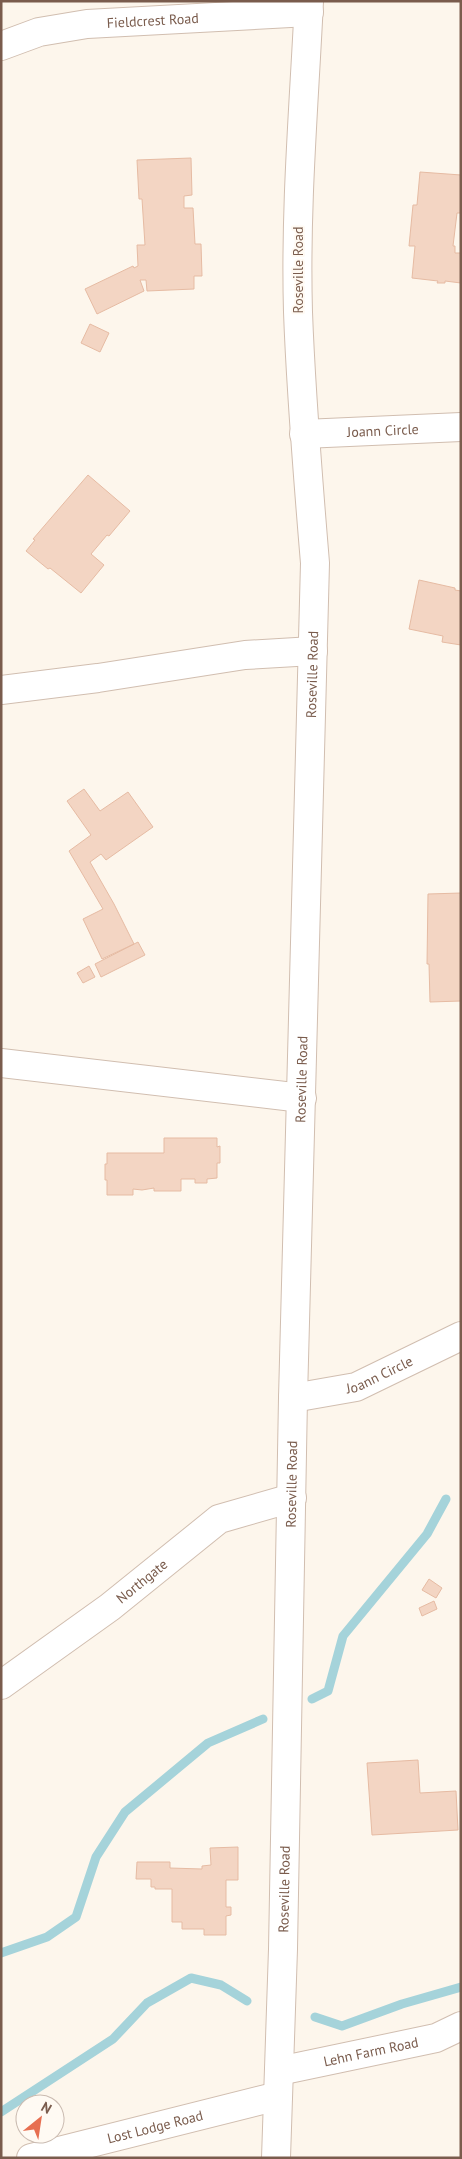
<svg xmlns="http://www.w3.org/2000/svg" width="462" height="2159" viewBox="0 0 462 2159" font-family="'PT Sans',sans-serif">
<rect width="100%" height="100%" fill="#fdf6ec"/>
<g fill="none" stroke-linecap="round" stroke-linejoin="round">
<!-- stream -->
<path stroke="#a5d3da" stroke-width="9" d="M312,1699L328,1691L343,1636L427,1534L446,1499
M1,1953L47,1937L76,1917L96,1857L125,1812L208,1743L263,1719
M315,2017L342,2026L402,2004L461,1987
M1,2112L113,2039L147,2003L191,1978L221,1985L247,2001"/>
</g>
<!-- building -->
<path fill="#f3d5c3" stroke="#e6bba3" d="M191,158L192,195L184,196V208H193L195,244H201L202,276H194V289L147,291L146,280H140L144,291L97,314L85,289L133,266L134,268L138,266L137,245H145L142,199H139L137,160Z
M420,172L461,175V213H457L453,246H455V253H461V283L445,281V283H437L438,281L412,278L415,246H409L413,205H417Z
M90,324L109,333L100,352L81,343Z
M88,475L130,511L109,536L107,535L91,554L104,565L81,593L50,568L48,569L26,551L35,540L33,539Z
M419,580L455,588V590L461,591V645L442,642L443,636L409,629Z
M84,789L100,811L128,792L153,827L106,860L101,854L90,862L114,904L134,944L102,959L83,919L103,909L69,851L91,835L67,801Z
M461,893V1001L430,1002L429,964H427L428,894Z
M138,942L145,955L101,977L95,964Z
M89,966L95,977L83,983L77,973Z
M164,1138H217V1147L220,1146V1163H217V1178L207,1179V1183H195V1179H181V1191H154V1188L142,1190L133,1189V1195H107V1180H105V1164H107V1153H164Z
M429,1579L442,1588L436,1598L422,1590Z
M434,1601L437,1609L422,1616L419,1608Z
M418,1760L420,1793L456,1791L458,1830L372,1835L367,1763Z
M238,1847V1880H226V1907H231V1915L226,1916V1935H204V1929H182V1922H172V1889H155V1887H151V1879H136L137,1862H170V1868L202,1869V1866L211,1865L210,1848Z"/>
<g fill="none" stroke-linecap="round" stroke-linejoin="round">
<!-- minor casing -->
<g stroke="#d1beb0" stroke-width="30">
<g id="minor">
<path id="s1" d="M1,46L39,32L87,24L309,12"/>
<path id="s2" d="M304,434L461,427"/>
<path d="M1,690L98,678L245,655L313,651"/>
<path d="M1,1063L302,1098"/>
<path id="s3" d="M293,1398L356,1387L461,1336"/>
<path id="s4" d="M1,1685L110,1607L219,1519L292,1498"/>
<path id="s5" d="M279,2071L436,2038L461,2026"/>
<path id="s6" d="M31,2158L278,2096"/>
<path id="s7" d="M276,2158L283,1949L293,1398L315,563C308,479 301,396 298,312C295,208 304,105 309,1"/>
</g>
</g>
<!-- minor -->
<use href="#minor" stroke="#fff" stroke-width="28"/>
</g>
<g text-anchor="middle" stroke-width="4" stroke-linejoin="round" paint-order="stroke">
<!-- street labels -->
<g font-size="14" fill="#7a5c4d" stroke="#fffaf3">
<text dy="5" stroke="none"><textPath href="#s1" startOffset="155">Fieldcrest Road</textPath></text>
<text transform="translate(298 270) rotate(-90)" y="5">Roseville Road</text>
<text dy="5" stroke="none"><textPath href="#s2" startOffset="79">Joann Circle</textPath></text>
<text dy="5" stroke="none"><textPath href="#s7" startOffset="1484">Roseville Road</textPath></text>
<text dy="5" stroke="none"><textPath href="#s7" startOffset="1079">Roseville Road</textPath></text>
<text dy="5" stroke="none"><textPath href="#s3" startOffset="90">Joann Circle</textPath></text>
<text dy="5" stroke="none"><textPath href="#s7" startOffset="674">Roseville Road</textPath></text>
<text dy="5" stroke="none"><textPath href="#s4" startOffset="175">Northgate</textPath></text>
<text dy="5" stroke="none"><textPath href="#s7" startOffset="269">Roseville Road</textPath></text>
<text dy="5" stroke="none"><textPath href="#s5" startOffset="94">Lehn Farm Road</textPath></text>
<text dy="5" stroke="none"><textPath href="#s6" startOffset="128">Lost Lodge Road</textPath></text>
</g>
</g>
<!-- border -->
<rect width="462" height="2159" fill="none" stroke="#7a5c4d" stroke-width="5"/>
<!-- north arrow -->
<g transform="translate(40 2119) rotate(30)"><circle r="24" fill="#fffaf3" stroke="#cabbb1"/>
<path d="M0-4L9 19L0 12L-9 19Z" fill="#e76f51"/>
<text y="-8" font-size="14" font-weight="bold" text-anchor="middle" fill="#7a5c4d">N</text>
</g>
</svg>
